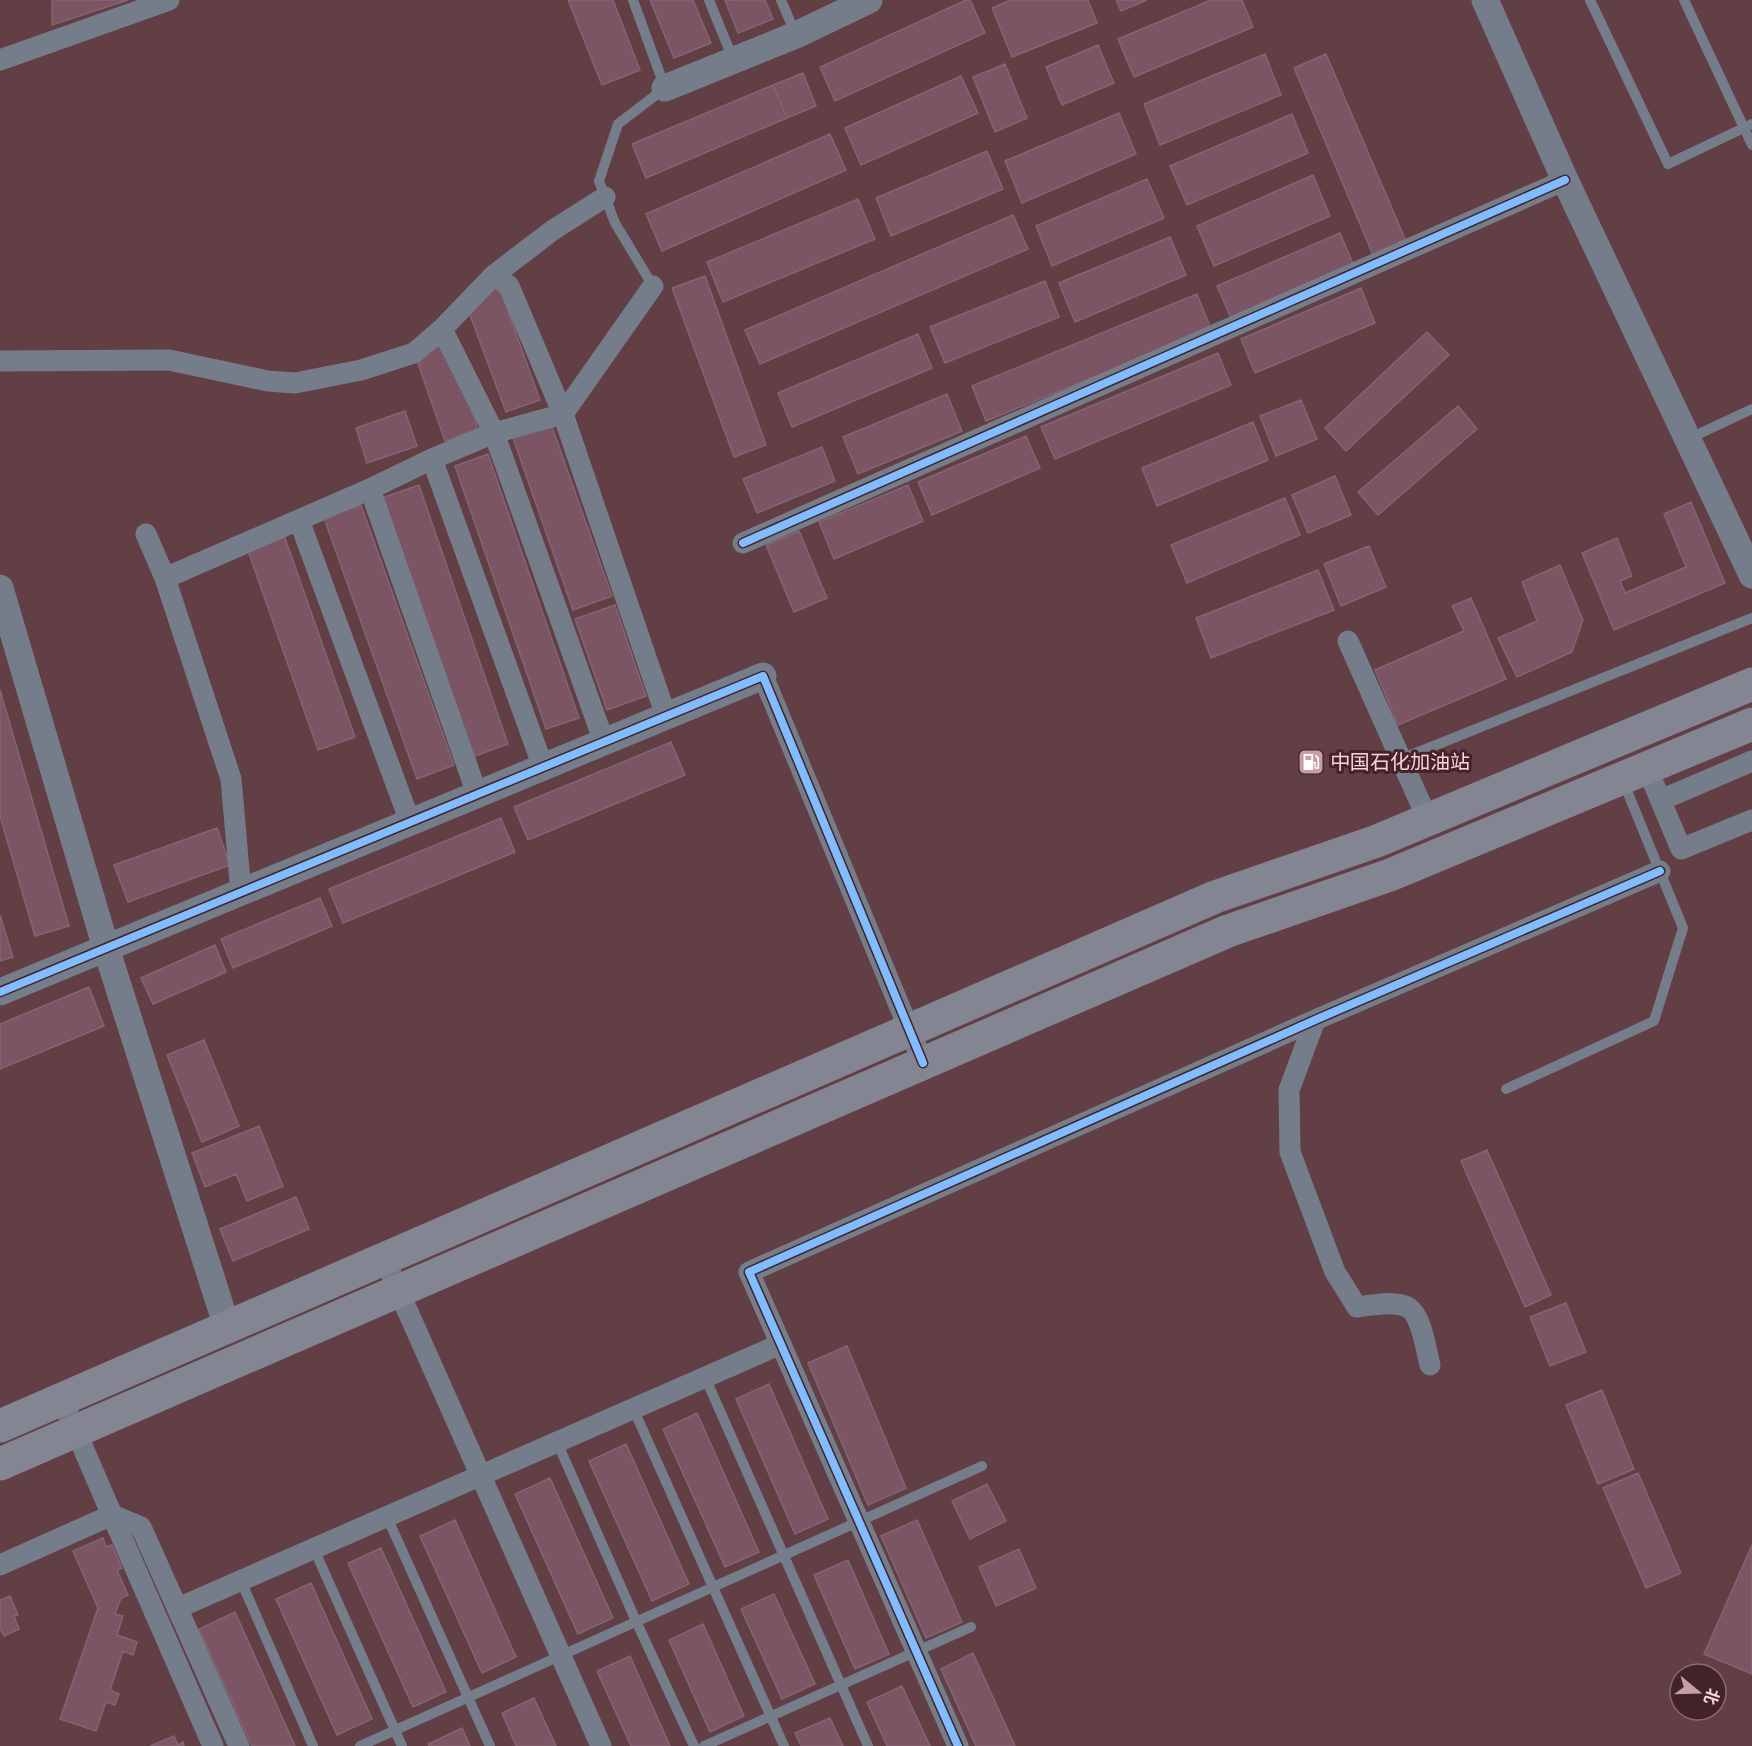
<svg xmlns="http://www.w3.org/2000/svg" width="1752" height="1746" viewBox="0 0 1752 1746" font-family="'Golos Text','Noto Sans SC',sans-serif">
<rect width="100%" height="100%" fill="#623e45"/>
<!-- building -->
<path fill="#7c5565" stroke="#82666f" stroke-width="1.5" d="M52,0H128L52,25Z
M568,0H613L640,70L602,85Z
M650,0H693L711,43L674,58Z
M725,0H765L773,19L738,33Z
M966,0H970L985,33L835,101L820,67Z
M1011,0H1088L1097,23L1012,57L992,8Z
M1116,0H1147L1121,11Z
M1211,0H1242L1253,27L1134,77L1118,39Z
M1098,45L1114,83L1062,105L1046,67Z
M1265,54L1281,95L1160,145L1144,104Z
M1326,54L1406,241L1373,255L1294,68Z
M1005,64L1027,118L995,132L973,77Z
M803,73L816,106L787,118L773,85Z
M961,76L978,113L861,165L845,128Z
M773,85L787,118L646,178L632,144Z
M1119,113L1136,154L1022,203L1005,161Z
M1292,114L1308,153L1187,205L1170,166Z
M830,134L846,170L662,251L646,214Z
M987,151L1003,189L891,236L876,198Z
M1313,175L1330,216L1214,266L1197,226Z
M1147,179L1164,218L1052,266L1036,226Z
M858,199L875,239L723,302L707,262Z
M1013,215L1028,249L760,364L745,330Z
M1340,233L1354,266L1231,318L1217,286Z
M1170,237L1186,275L1075,322L1059,283Z
M705,276L766,445L734,457L672,288Z
M1045,281L1059,317L945,363L930,327Z
M499,286L540,400L506,412L464,299Z
M1361,288L1375,323L1255,373L1241,339Z
M1197,294L1211,329L986,421L972,386Z
M1427,332L1449,355L1346,451L1325,428Z
M918,334L932,368L792,427L778,393Z
M448,343L478,429L445,441L415,355Z
M1218,353L1231,385L1055,459L1041,427Z
M947,394L962,431L858,474L843,437Z
M1301,400L1317,439L1276,456L1260,416Z
M1458,406L1477,429L1378,515L1358,492Z
M405,411L417,446L367,463L356,428Z
M1253,422L1268,460L1157,506L1142,468Z
M551,424L612,596L573,610L513,438Z
M1026,436L1040,468L932,515L918,482Z
M822,447L835,481L757,513L743,479Z
M488,454L579,718L546,729L455,466Z
M1335,476L1351,515L1308,533L1292,495Z
M419,485L508,744L472,757L382,498Z
M908,485L923,521L834,559L819,522Z
M1285,498L1300,535L1187,583L1171,545Z
M1691,502L1725,583L1614,630L1582,553L1617,538L1632,576L1620,581L1625,593L1686,567L1664,514Z
M361,505L454,765L417,779L324,518Z
M799,531L827,598L794,612L766,545Z
M284,535L355,737L318,750L247,548Z
M1369,546L1386,587L1341,606L1324,564Z
M1560,565L1583,620L1572,652L1517,677L1498,638L1537,621L1522,582Z
M1318,570L1334,610L1211,658L1196,618Z
M1471,598L1506,679L1398,725L1375,670L1464,631L1452,606Z
M615,605L646,696L607,710L575,619Z
M0,690L69,926L35,936L0,816Z
M671,742L685,775L528,840L514,807Z
M501,818L515,852L343,923L329,889Z
M217,828L230,865L128,902L114,865Z
M320,898L332,926L233,968L221,939Z
M0,915L13,957L0,961Z
M215,945L226,972L153,1004L141,978Z
M89,987L104,1026L0,1069V1024Z
M204,1040L239,1126L202,1142L167,1055Z
M259,1126L283,1186L247,1201L236,1174L205,1187L192,1153Z
M1487,1150L1551,1295L1525,1307L1461,1161Z
M296,1197L309,1229L233,1261L220,1229Z
M1566,1303L1586,1352L1550,1366L1530,1317Z
M847,1346L906,1488L868,1505L808,1363Z
M769,1384L828,1519L795,1534L736,1399Z
M1602,1390L1634,1469L1598,1484L1566,1405Z
M697,1413L759,1552L725,1567L663,1429Z
M626,1444L689,1584L652,1601L589,1461Z
M1638,1473L1681,1573L1646,1588L1603,1488Z
M550,1478L613,1618L578,1634L515,1494Z
M987,1484L1006,1521L970,1539L952,1501Z
M455,1520L516,1657L482,1673L420,1536Z
M917,1520L962,1622L926,1638L881,1536Z
M103,1538L106,1547L112,1545L122,1568L117,1570L128,1595L121,1598L115,1614L123,1616L117,1635L137,1642L133,1655L123,1651L110,1690L119,1694L115,1705L106,1702L96,1731L60,1719L98,1608L73,1551Z
M1752,1545V1674L1704,1654Z
M381,1548L446,1692L413,1707L348,1563Z
M1019,1549L1036,1588L996,1606L979,1567Z
M848,1560L889,1654L855,1669L814,1575Z
M311,1583L372,1719L337,1735L276,1599Z
M774,1594L815,1684L782,1699L741,1609Z
M10,1596L18,1615L14,1616L19,1629L4,1636L0,1628V1600Z
M235,1612L295,1746H252L199,1629Z
M703,1624L744,1716L710,1732L669,1640Z
M973,1653L1015,1746H976L941,1669Z
M630,1656L670,1746H631L597,1671Z
M902,1686L930,1746H887L867,1702Z
M534,1698L556,1746H516L502,1713Z
M830,1718L843,1746H801L795,1733Z
M462,1728L470,1746H429L428,1744Z
M174,1736L178,1745L183,1742L184,1746H150Z"/>
<g fill="none" stroke-linecap="round" stroke-linejoin="round">
<!-- service -->
<path stroke="#767d8a" stroke-width="10" d="M633,0L665,88L618,124L599,181L615,223L653,286
M709,0L733,59
M781,0L796,35
M1590,0L1668,164L1752,124
M1684,0L1752,145
M1688,439L1752,409
M1401,759L1752,618
M1506,1089L1654,1021L1683,928L1623,781
M705,1377L868,1746
M633,1408L784,1746
M557,1442L636,1621L694,1746
M387,1517L490,1746
M314,1549L402,1746
M241,1581L313,1746
M360,1746L982,1466
M704,1746L971,1627"/>
<!-- minor -->
<path stroke="#767d8a" stroke-width="21" d="M0,60L169,0
M494,275L509,286L563,414L666,716
M442,329L494,433L604,742
M0,361L169,360L268,381L295,383L361,370L414,353L442,329L494,275L553,230L605,197
M432,459L543,767
M370,489L477,794
M299,520L410,822
M146,534L165,578L231,779L241,893
M743,543L1565,180
M165,578L370,489L432,459L494,433L563,414L653,286
M1348,641L1428,820
M763,676L923,1063
M1647,768L1681,849L1752,820
M1661,800L1752,761
M1315,1020L1289,1090L1290,1152L1335,1272L1357,1307C1370,1305 1397,1300 1409,1308C1422,1317 1426,1350 1430,1365
M384,1258L601,1746
M62,1399L112,1515L141,1527L239,1746
M0,1565L112,1515L213,1746
M178,1608L781,1344
M958,1746L749,1272L1315,1020L1660,871"/>
<!-- tertiary -->
<path stroke="#767d8a" stroke-width="27" d="M1485,0L1565,180L1752,575
M665,88L796,35L869,0
M0,588L106,948L227,1327
M0,992L763,676"/>
<!-- primary -->
<path stroke="#838592" stroke-width="33" d="M0,1426L1215,897L1377,841L1752,684
M0,1464L1228,931L1390,875L1752,724"/>
<!-- cycleway casing -->
<g stroke="#422329" stroke-width="11">
<path id="cycleway" d="M743,543L1565,180
M0,992L763,676L923,1063
M958,1746L749,1272L1315,1020L1660,871"/>
</g>
<!-- cycleway -->
<use href="#cycleway" stroke="#80bcff" stroke-width="8"/>
</g>
<!-- icons -->
<defs>
<g id="fuel-square" transform="scale(1.35)"><rect x="-9" y="-9" width="18" height="18" rx="4" fill="#c69ea5" stroke="#422329"/><path d="M-5.5-6h7V0h2V4h1.3V-2.5L3-4.5l.8-.8L6-3V5H2.5V1h-1V6h-7ZM-4.2-4.7v3.2H.2V-4.7Z" fill="#fff"/></g>
</defs>
<g fill-rule="evenodd">
<use href="#fuel-square" x="1311" y="762"/>
</g>
<g text-anchor="middle" stroke-width="6" stroke-linejoin="round" paint-order="stroke">
<!-- poi labels -->
<g font-size="20" fill="#fcd2d8" stroke="#422329" text-anchor="start">
<text x="1330" y="769">中国石化加油站</text>
</g>
</g>
<!-- north arrow -->
<g transform="translate(1698 1692) rotate(109)"><circle r="28" fill="#422329" stroke="#8c696f" stroke-width="1.5"/>
<path d="M0-4.5L10 22L0 15L-10 22Z" fill="#c69ea5"/>
<text y="-9" font-size="16" font-weight="bold" text-anchor="middle" fill="#fcd2d8">北</text>
</g>
</svg>
